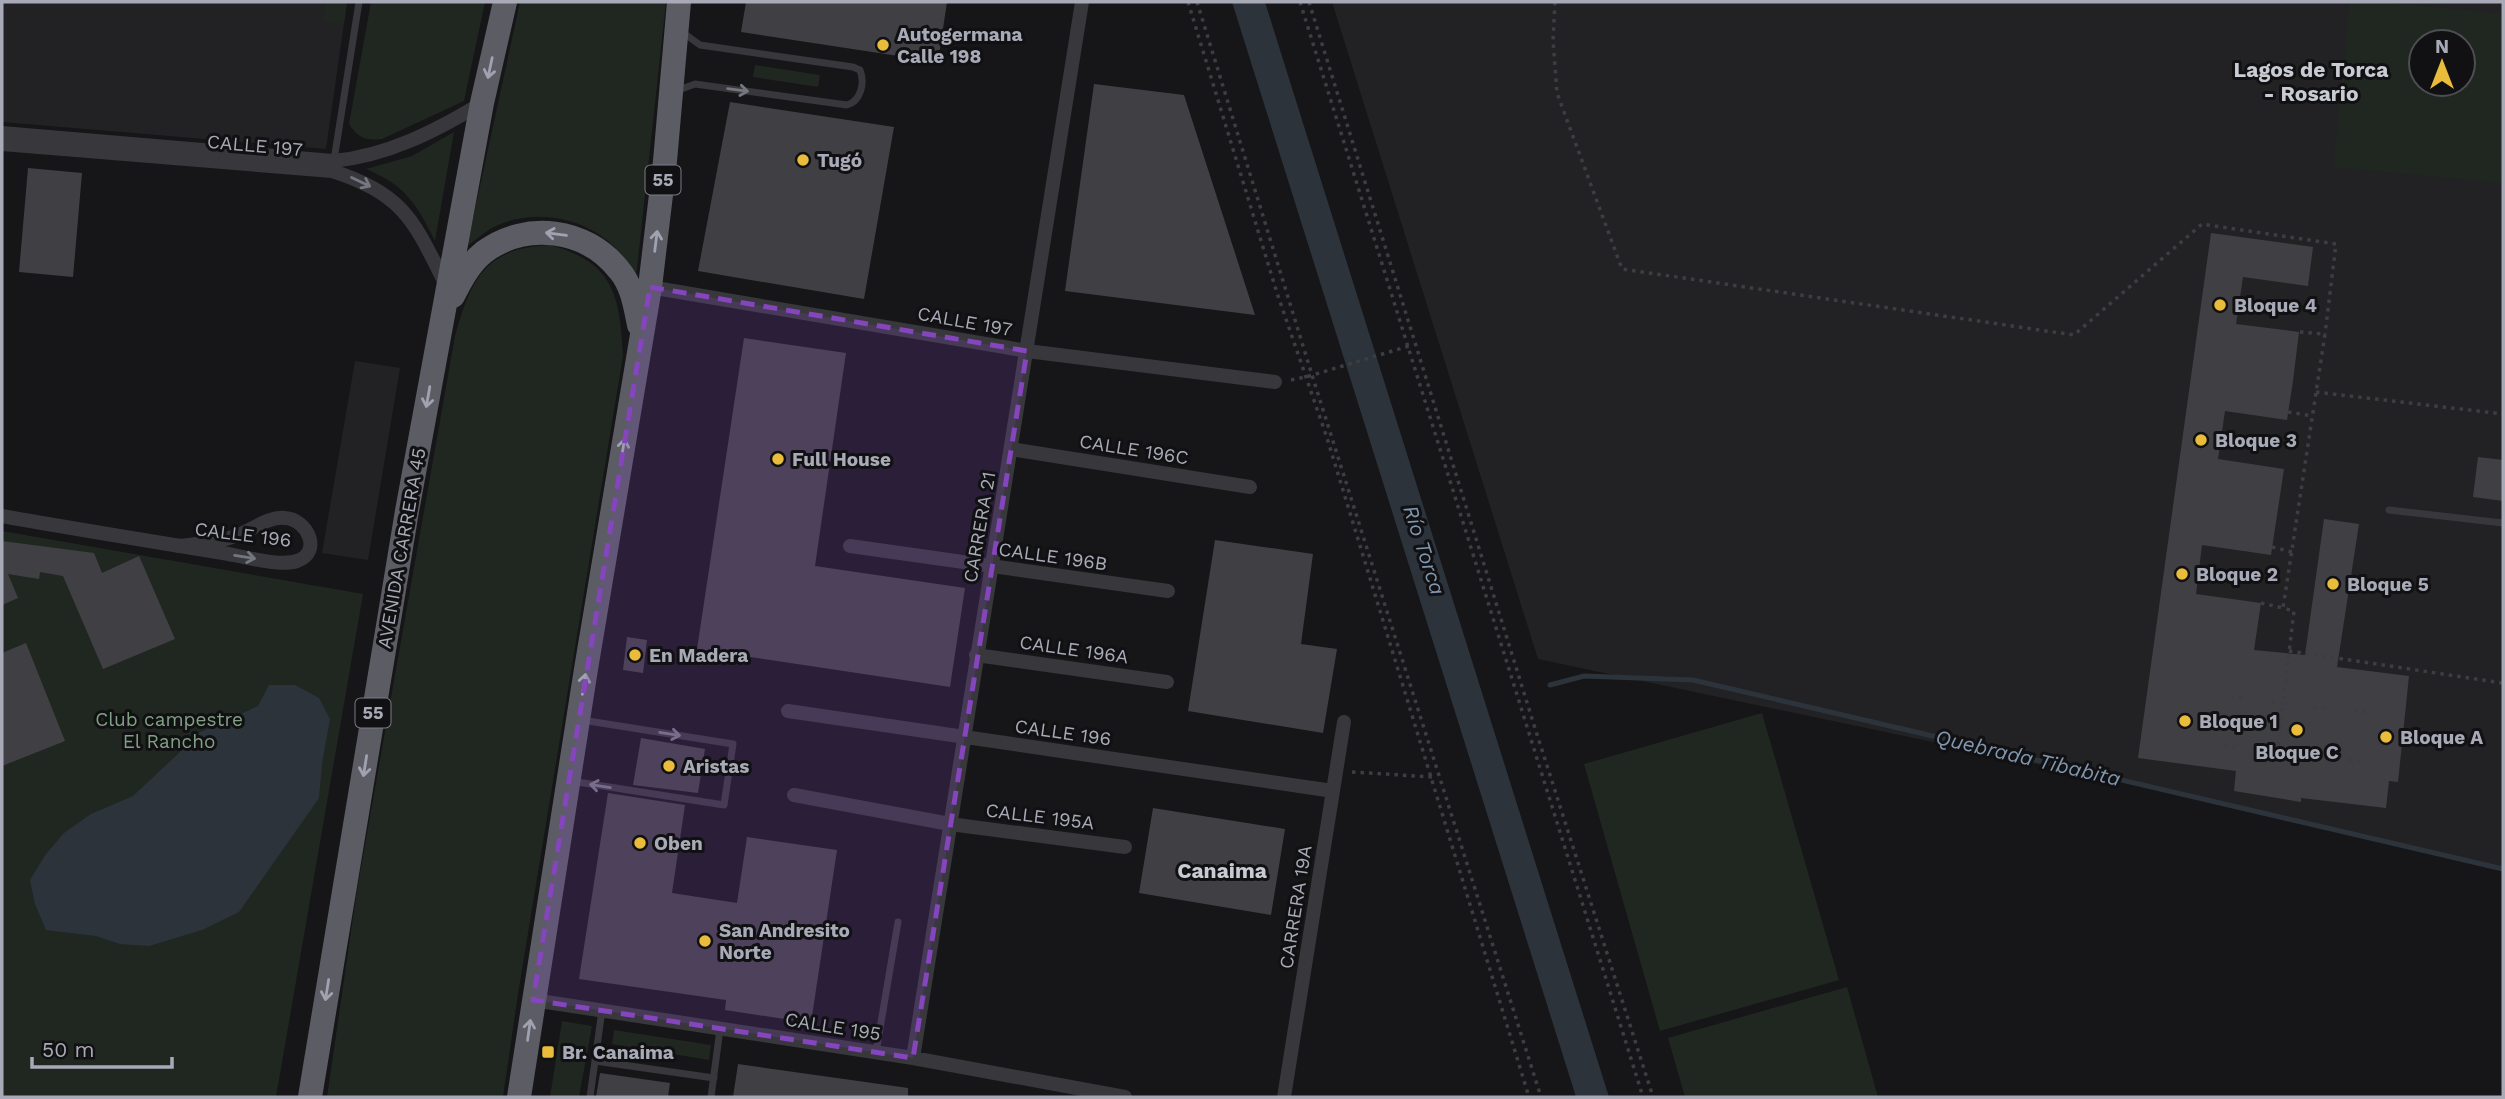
<svg xmlns="http://www.w3.org/2000/svg" width="2505" height="1099" viewBox="0 0 2505 1099" font-family="'Work Sans',sans-serif">
<rect width="100%" height="100%" fill="#161517"/>
<!-- built -->
<path fill="#222224" fill-rule="evenodd" d="M2,2H347L326,149L2,122Z
M1332,2H2503V871L2251,809L1538,659ZM2421,42H2463V84H2421Z
M355,361L400,368L368,560L322,553Z"/>
<!-- green -->
<path fill="#202721" fill-rule="evenodd" d="M326,2H347L344,24L323,21Z
M371,2H485L464,101L382,139C366,141 358,138 349,124Z
M520,2H666L636,278C632,271 628,262 622,255C592,218 536,206 494,227C484,232 476,240 467,246Z
M2350,2H2380L2503,14V183L2333,167ZM2421,42H2463V84H2421Z
M755,65L820,75L818,87L753,77Z
M454,132L435,241C416,203 406,186 366,169L412,156Z
M550,245C614,262 620,296 623,356L518,994L503,1097H327L357,890L455,336C471,279 485,248 550,245Z
M2,531L363,594L276,1097H2Z
M1762,713L1839,980L1660,1031L1584,764Z
M1847,987L1878,1097H1685L1668,1038Z
M562,1021L592,1026L579,1097H550Z
M614,1030L711,1045L709,1060L612,1044Z"/>
<!-- water -->
<path fill="#2c333b" d="M1232,2H1265L1609,1097H1576Z
M269,685H295L319,698L330,719L322,764L319,798L239,912L202,930L149,946L120,944L96,936L46,930L35,904L30,880L46,854L64,833L91,814L133,796L178,754L194,735L258,706Z"/>
<g fill="none" stroke-linecap="round" stroke-linejoin="round">
<!-- stream -->
<path stroke="#2c333b" stroke-width="5" d="M1550,685L1584,676L1693,680L2503,869"/>
</g>
<!-- building -->
<path fill="#404044" d="M746,2H947L938,62L741,32Z
M1094,84L1184,95L1255,315L1065,291Z
M730,102L894,127L864,299L698,271Z
M28,168L82,173L73,277L19,272Z
M2211,233L2313,247L2308,286L2243,277L2236,324L2299,332L2293,381L2287,420L2225,411L2218,459L2284,469L2271,555L2202,545L2196,594L2261,603L2254,650L2305,655L2324,519L2359,524L2337,667L2409,676L2398,782L2389,781L2386,808L2301,798V802L2234,791L2236,771L2138,758Z
M744,338L846,353L815,566L965,588L950,687L697,649Z
M2478,457L2503,460V501L2473,497Z
M1215,540L1313,554L1301,644L1337,649L1323,733L1188,711Z
M2,541L94,553L102,573L139,556L175,639L103,669L63,576L40,572L39,579L8,574L18,598L2,605Z
M627,637L647,640L643,673L623,670Z
M26,643L65,741L2,766V653Z
M641,738L705,749L698,793L633,785Z
M608,793L685,805L672,893L737,903L747,837L837,850L811,1023L725,1010L726,1000L579,979Z
M1153,808L1285,829L1271,915L1139,893Z
M738,1064L908,1088V1097H733Z
M600,1073L670,1083L668,1097H596Z"/>
<g fill="none" stroke-linecap="round" stroke-linejoin="round">
<!-- path -->
<path stroke="#3d3e43" stroke-width="3.5" stroke-dasharray="3.5 5" stroke-linecap="butt" d="M1188,2L1277,293L1327,438L1529,1097
M1197,2L1312,375L1541,1097
M1300,2L1643,1097
M1309,2L1534,725L1653,1097
M1555,2L1553,40L1557,93L1622,269L2074,335L2202,224L2336,244L2325,334
M1291,380L1306,377L1409,346
M2316,392L2503,414
M2288,412L2313,416
M2272,547L2292,552
M2261,603L2283,608
M2289,651L2503,683
M2230,696L2246,699
M2271,702L2283,703L2277,753
M2288,704L2283,703L2294,611L2283,608L2325,334L2299,332
M2313,707L2329,708
M2354,711L2371,712
M2224,745L2239,748
M2265,752L2281,754
M2306,756L2324,758
M2349,760L2366,762
M1352,772L1432,777"/>
<!-- service -->
<path stroke="#37373c" stroke-width="7" d="M676,91L695,84L847,105C861,101 865,83 860,70L853,67L700,45L682,32
M334,160L359,2
M2389,510L2503,523
M571,781L724,805L733,744L582,720
M876,1052L898,922
M595,1061L714,1078
M590,1097L602,1010
M711,1097L720,1029"/>
<!-- minor -->
<path stroke="#37373c" stroke-width="14" d="M2,133L333,161C387,156 436,131 482,103
M2,144L332,171C406,194 415,224 447,287
M650,287L1027,351L1275,382
M1011,449L1250,487
M2,516C75,529 149,541 223,553C242,556 279,567 297,561C323,552 307,519 285,518C267,516 252,531 235,536C217,543 197,544 178,546
M850,546L1168,591
M976,655L1167,682
M788,711L1333,791
M794,795L950,824L1125,847
M533,1000L913,1058L1125,1097
M913,1058L1082,2
M1284,1097L1344,722"/>
<!-- trunk -->
<path stroke="#5b5c64" stroke-width="24" d="M453,296C461,280 470,263 484,252C526,221 586,228 619,270C632,285 635,305 639,325
M310,1097L407,511L482,103L505,2
M519,1097L586,669L650,287L665,161L679,2"/>
</g>
<!-- one-way arrows -->
<defs><path id="oneway-shaft" d="M-6 0H5M1.5-3L5.5 0L1.5 3" fill="none" stroke-width="1.6" stroke-linecap="round" stroke-linejoin="round" transform="scale(1.75)"/></defs>
<g stroke="#a0a3af">
<use href="#oneway-shaft" transform="translate(490 68) rotate(102)"/>
<use href="#oneway-shaft" transform="translate(556 234) rotate(-172)"/>
<use href="#oneway-shaft" transform="translate(656 241) rotate(-83)"/>
<use href="#oneway-shaft" transform="translate(428 397) rotate(100)"/>
<use href="#oneway-shaft" transform="translate(623 449) rotate(-80)"/>
<use href="#oneway-shaft" transform="translate(584 684) rotate(-81)"/>
<use href="#oneway-shaft" transform="translate(365 766) rotate(99)"/>
<use href="#oneway-shaft" transform="translate(327 990) rotate(99)"/>
<use href="#oneway-shaft" transform="translate(529 1030) rotate(-82)"/>
</g>
<g stroke="#757780">
<use href="#oneway-shaft" transform="translate(738 90) rotate(8)"/>
<use href="#oneway-shaft" transform="translate(361 182) rotate(26)"/>
<use href="#oneway-shaft" transform="translate(245 557) rotate(9)"/>
<use href="#oneway-shaft" transform="translate(670 734) rotate(9)"/>
<use href="#oneway-shaft" transform="translate(600 786) rotate(-171)"/>
</g>
<!-- marked area -->
<path fill="#8445bd" fill-opacity="0.2" stroke="#8445bd" stroke-width="5" stroke-dasharray="14 9" stroke-linejoin="round" d="M650,287L1027,351L913,1058L533,1000Z"/>
<!-- markers -->
<g fill="#eabc3b" stroke="#111012" stroke-width="2.5">
<circle cx="883" cy="45" r="7"/>
<circle cx="803" cy="160" r="7"/>
<circle cx="2220" cy="305" r="7"/>
<circle cx="2201" cy="440" r="7"/>
<circle cx="778" cy="459" r="7"/>
<circle cx="2182" cy="574" r="7"/>
<circle cx="2333" cy="584" r="7"/>
<circle cx="635" cy="655" r="7"/>
<circle cx="2185" cy="721" r="7"/>
<circle cx="2297" cy="730" r="7"/>
<circle cx="2386" cy="737" r="7"/>
<circle cx="669" cy="766" r="7"/>
<circle cx="640" cy="843" r="7"/>
<circle cx="705" cy="941" r="7"/>
<rect x="541" y="1045" width="14" height="14" rx="3.5"/>
</g>
<g text-anchor="middle" stroke-width="6" stroke-linejoin="round" paint-order="stroke">
<!-- shield labels -->
<g fill="#111012" stroke="#7b7c86" stroke-width="2">
<rect x="645.5" y="165.5" width="35" height="29" rx="5"/>
<rect x="355.5" y="698.5" width="35" height="29" rx="5"/>
</g>
<g font-size="18" font-weight="bold" fill="#a8abb7">
<text x="663" y="186">55</text>
<text x="373" y="719">55</text>
</g>
<!-- poi labels -->
<g font-size="19" font-weight="bold" fill="#a8abb7" stroke="#111012" text-anchor="start">
<text x="897" y="41">Autogermana<tspan x="897" dy="22">Calle 198</tspan></text>
<text x="817" y="167">Tugó</text>
<text x="2234" y="312">Bloque 4</text>
<text x="2215" y="447">Bloque 3</text>
<text x="792" y="466">Full House</text>
<text x="2196" y="581">Bloque 2</text>
<text x="2347" y="591">Bloque 5</text>
<text x="649" y="662">En Madera</text>
<text x="2199" y="728">Bloque 1</text>
<text x="2400" y="744">Bloque A</text>
<text x="2297" y="759" text-anchor="middle">Bloque C</text>
<text x="683" y="773">Aristas</text>
<text x="654" y="850">Oben</text>
<text x="719" y="937">San Andresito<tspan x="719" dy="22">Norte</tspan></text>
<text x="562" y="1059">Br. Canaima</text>
</g>
<!-- street labels -->
<g font-size="19" fill="#a8abb7" stroke="#111012">
<text transform="translate(255 145) rotate(5)" y="7">CALLE 197</text>
<text transform="translate(965 321) rotate(10)" y="7">CALLE 197</text>
<text transform="translate(1134 449) rotate(9)" y="7">CALLE 196C</text>
<text transform="translate(979 527) rotate(-80)" y="7">CARRERA 21</text>
<text transform="translate(243 534) rotate(7)" y="7">CALLE 196</text>
<text transform="translate(401 548) rotate(-80)" y="7">AVENIDA CARRERA 45</text>
<text transform="translate(1053 556) rotate(8)" y="7">CALLE 196B</text>
<text transform="translate(1074 649) rotate(8)" y="7">CALLE 196A</text>
<text transform="translate(1063 732) rotate(8)" y="7">CALLE 196</text>
<text transform="translate(1040 816) rotate(7)" y="7">CALLE 195A</text>
<text transform="translate(1295 907) rotate(-81)" y="7">CARRERA 19A</text>
<text transform="translate(833 1026) rotate(9)" y="7">CALLE 195</text>
</g>
<!-- park labels -->
<g font-size="19" fill="#80a184" stroke="#111012">
<text x="169" y="726">Club campestre<tspan x="169" dy="22">El Rancho</tspan></text>
</g>
<!-- neighbourhood labels -->
<g font-size="21" font-weight="bold" fill="#c9cbd3" stroke="#111012">
<text x="2311" y="77">Lagos de Torca<tspan x="2311" dy="24">- Rosario</tspan></text>
<text x="1222" y="878">Canaima</text>
</g>
<!-- water labels -->
<g font-size="21" font-style="italic" fill="#8097b0" stroke="#111012">
<text transform="translate(1424 550) rotate(72)" y="7">Río Torca</text>
<text transform="translate(2028 758) rotate(13)" y="7">Quebrada Tibabita</text>
</g>
</g>
<!-- border -->
<rect width="2505" height="1099" fill="none" stroke="#a8abb7" stroke-width="7"/>
<!-- north arrow -->
<g transform="translate(2442 63)"><circle r="33" fill="#111012" stroke="#4d4e54" stroke-width="2"/>
<path d="M0-5L12 26L0 18L-12 26Z" fill="#eabc3b"/>
<text y="-10" font-size="19" font-weight="bold" text-anchor="middle" fill="#a8abb7">N</text>
</g>
<!-- scale -->
<path d="M32 1057v10h140v-10" fill="none" stroke="#a8abb7" stroke-width="3.5"/>
<text x="42" y="1057" font-size="21" fill="#a8abb7" stroke="#111012" stroke-width="5" paint-order="stroke">50 m</text>
</svg>
